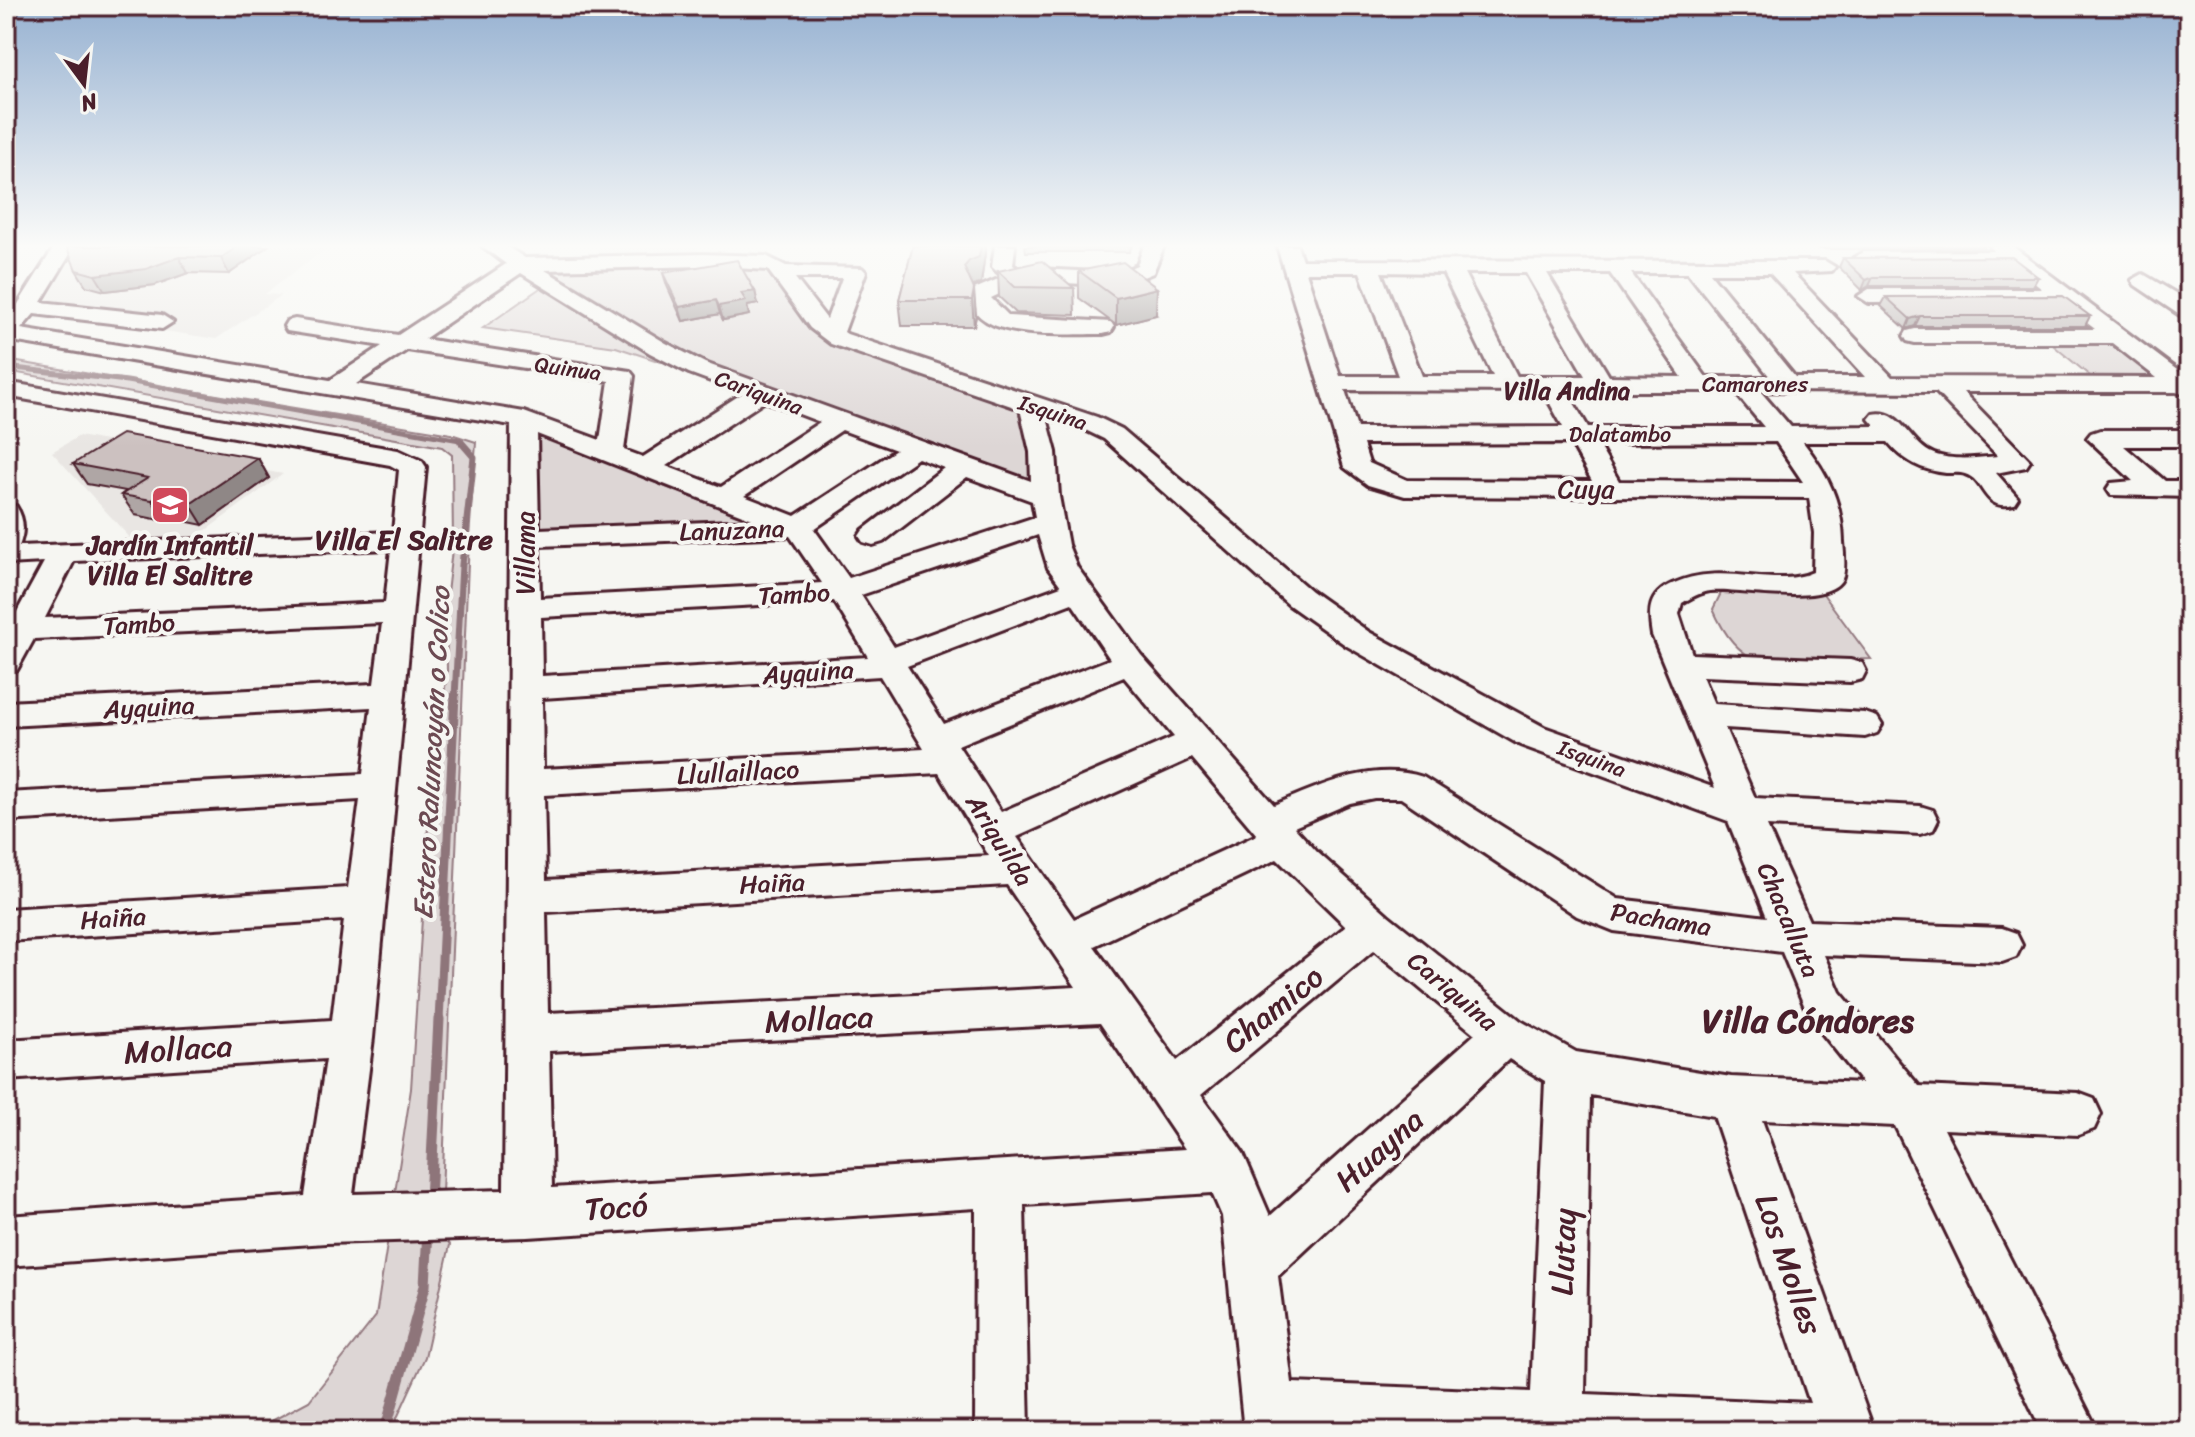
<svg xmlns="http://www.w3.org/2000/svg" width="2195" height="1437" viewBox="0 0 2195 1437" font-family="Sriracha,sans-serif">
<rect width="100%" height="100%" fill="#f6f6f2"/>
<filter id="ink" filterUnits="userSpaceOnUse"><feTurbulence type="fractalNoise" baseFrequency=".0125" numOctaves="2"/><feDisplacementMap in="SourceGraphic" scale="16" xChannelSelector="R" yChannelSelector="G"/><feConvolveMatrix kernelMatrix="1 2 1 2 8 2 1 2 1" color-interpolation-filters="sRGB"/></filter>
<g filter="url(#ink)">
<!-- built -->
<path fill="#e9e6e3" d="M76,246H330L265,294L282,295L216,339L37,311Z
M599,246H699L696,253L594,256Z
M79,436L283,474L198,536L131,539L52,452Z"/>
<!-- green -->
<path fill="#ddd6d5" stroke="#947a80" stroke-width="2" d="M700,263L768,269L814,333L823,339L1022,408L1038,487L694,361L661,362L616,347L483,328L546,284L535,266Z
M2048,341H2120L2165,377L2090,376Z
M6,360L451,434L476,442L469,538L442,1193L444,1233L450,1245L425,1357L391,1431H253L309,1401L376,1316L411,1089L428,826L447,671L446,602L453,541L452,455L442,447L6,371Z
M547,433L643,478L755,522L539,531L537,443L538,436Z
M1821,591L1871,659C1848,659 1775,665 1758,660C1735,652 1722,630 1713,609L1721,593Z"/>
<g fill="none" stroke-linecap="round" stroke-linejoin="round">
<!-- stream-far3 -->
<path stroke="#8e747a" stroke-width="5" d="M6,367L127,381L460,440L463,444"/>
<!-- stream-far2 -->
<path stroke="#8e747a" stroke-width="7" d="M455,697L462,565L474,457L461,442"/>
<!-- stream-far1 -->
<path stroke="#8e747a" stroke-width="9" d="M439,1021L455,695"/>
<!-- stream -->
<path stroke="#8e747a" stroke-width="11" d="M430,1200L439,1019
M385,1431L425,1286L428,1229"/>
<!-- minor casing -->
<g stroke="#4a1f2b" stroke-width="6">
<path id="minor" d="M55,246H75L41,302L162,315L173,322L162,329L34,314L21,329L330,380L382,346L287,331L284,326L287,321L295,319L398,335L506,264L482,246H506L525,258L703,254L766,256L786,266L862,268L866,272L844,332L847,334L1097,417L1122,429L1311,591L1369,632L1544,727L1715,788L1652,635C1648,611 1648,595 1672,584C1724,560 1773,590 1813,572L1814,533L1809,498L1405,496L1368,485L1344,467L1277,246H1297L1302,260L1825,261L1835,267L1832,271L1793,273L1892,377L2157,378L2112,343H1915L1907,341L1904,336L1907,331L1915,329H2095L2059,302L1869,303L1858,296L1869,289H2042L2009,263L1863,264L1853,258L1863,252L1994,251L1990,246H2012L2189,379V396L2176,392H1963L2030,461L2026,467L1996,473L2018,498L2014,504C1982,512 1986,480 1965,474C1960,472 1952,473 1946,473C1921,470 1904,461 1888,442H1803C1828,474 1842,502 1843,542C1844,553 1846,570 1842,579C1827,608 1737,588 1710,591C1700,592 1691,598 1682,603L1679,614L1692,654L1850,660L1862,663L1866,671L1862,679L1850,682L1702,676L1714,704L1865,713L1877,717L1882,725L1877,733L1865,737L1725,728L1755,798L1920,806L1933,810L1938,820L1933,830L1920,834L1767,826L1809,921L2002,928L2016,933L2022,945L2016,957L2002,962L1824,955L1840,992L1919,1086L2078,1093L2094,1099L2101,1114L2094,1129L2078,1135L1944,1129L2098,1431H2042L1895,1126L1762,1120L1874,1431H1244L1222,1216L1212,1193L1024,1205L1029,1431H975L976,1208L528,1237L326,1243L6,1266V1216L305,1196L326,1059L6,1080V1040L332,1020L344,920L6,941V909L348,888L360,800L6,821V793L363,774L371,707L6,726V702L374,684L382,623L34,639L17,670L6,673V632L44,562L6,564V504L16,506C24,518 25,532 19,546L393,532L399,470L390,465L6,396V382L398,450L422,461L426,467L373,1038L353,1194L504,1190L511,425L6,340V323ZM703,266L768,270L810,328L831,344L1020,409L1030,452L1031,481L705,363L666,343L545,270ZM1306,272H1360L1398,376H1340ZM1381,272L1443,273L1493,376H1422ZM521,273L650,353L689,373L743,393L643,457L624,450L634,376L630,371L424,339ZM1464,273H1526L1585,376H1517ZM1547,273H1610L1682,377L1609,376ZM1631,273H1688L1770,377H1706ZM1710,273H1770L1865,377H1795ZM795,278H842L827,319L826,318ZM407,350L609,381L600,440L524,412L356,384ZM1345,390L1543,391L1563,427L1357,428ZM1567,391H1734L1764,427H1588ZM1760,391L1936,392L1998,456C1978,458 1952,461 1934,454C1910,445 1901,407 1873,414L1869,419L1875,426L1791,427ZM765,401L820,422L721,487L666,466ZM1047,418L1079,427L1104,439L1289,605L1347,646L1520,745L1728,821L1767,917L1618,899L1423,777C1372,761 1321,785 1274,805L1141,655L1077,567L1068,545L1059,496L1056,452ZM842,430L896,450L795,516L744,496ZM537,434L755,520L539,529ZM1776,442L1803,482L1619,481L1597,443ZM1571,443L1592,481L1407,480L1369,463L1363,444ZM918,458L944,468L863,530L859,536L863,542L873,545L883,542L967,477L1032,501L1035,517L849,578L814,529ZM1038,535L1048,568L1061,586L894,647L861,595ZM790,536L822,583L540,598L539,546ZM391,549L385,603L45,618L74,561ZM834,601L868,657L542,676L541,617ZM1072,603L1110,659L944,724L907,666ZM880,676L924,749L543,769L542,698ZM1124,677L1174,737L1001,812L958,745ZM1192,758L1257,835L1074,919L1017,837ZM939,773L989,856L546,880L544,795ZM1374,798H1401L1577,916L1614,931L1782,952L1809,1017L1862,1083L1731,1077L1576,1052L1521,1021L1388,915L1317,852L1294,827L1350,803ZM1277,859L1346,926L1177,1061L1094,946ZM1007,885L1076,987L548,1013L546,912ZM1374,950L1475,1034L1270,1216L1243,1153L1201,1095ZM1100,1023L1185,1149L552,1188L549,1051ZM1509,1059L1545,1081L1531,1392L1292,1383L1278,1276ZM1590,1095L1714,1116L1810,1403L1585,1394Z
M995,246H1015L1013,265L1018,268L1118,273L1137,265L1144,246H1164L1153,273L1121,286L1027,281L991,298L1009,316L1111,322L1114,327L1111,332L1103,334C1068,333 974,344 969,295L972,290L1003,277L992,267Z
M2177,246H2189V253Z
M2143,274L2189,301V318L2181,316L2135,285L2132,280Z
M2100,430H2189V446H2124L2165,481H2189V497L2111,495L2107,489L2111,483L2133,481L2087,438L2091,433Z"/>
</g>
<!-- minor -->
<use href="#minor" fill="#f6f6f2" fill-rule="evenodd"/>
</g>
<!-- wall -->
<path fill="#afa6a5" stroke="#4a1f2b" stroke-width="2" d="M268,246L229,274L188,273L155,285L105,291L86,286L76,270Z
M913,246H986L981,283L973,286L976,316L974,326H902L899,300Z
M1025,246H1132L1129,252H1026Z
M1817,246H1985L1983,248L1820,249Z
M1843,258L2038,277L2033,286H1869L1862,290L1839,267Z
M998,271L1074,288L1075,315L1016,313L999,297Z
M1079,271L1156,315L1116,325L1079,298Z
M663,273L755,291L758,304L747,306L749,315L723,320L720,314L683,321L667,286Z
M1886,297L2090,316L2085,326H1915L1906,329L1881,306Z
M258,458L269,478L203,525L169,518L165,521L135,515L121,495L126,491L87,484L73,464Z"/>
<!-- shaded-wall -->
<path fill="#8f8786" stroke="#4a1f2b" stroke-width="2" d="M238,246H268L229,274L221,258Z
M981,246H986L981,283L971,287L964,267Z
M179,257L188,273L155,285L105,291L95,275Z
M1873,277L1869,286L1862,290L1866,280Z
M1157,288L1156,315L1116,325V298Z
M974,289L976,316L974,326L972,300Z
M755,291L758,304L747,306L749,315L723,320L719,306L741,293Z
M716,300L720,314L683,321L679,307Z
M1920,316L1915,326L1906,329L1910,319Z
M258,458L269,478L203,525L190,504Z
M156,498L169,518L165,521L152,500Z"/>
<!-- building -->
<path fill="#ccc1c0" stroke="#4a1f2b" stroke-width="2" d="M70,246H238L221,258L179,257L146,269L95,275L76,270L67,248Z
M913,246H981L979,257L969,261L964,267L974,289L972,300H899Z
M2012,257L2038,277H1873L1866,280L1843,258Z
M737,260L755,291L741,293L746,301L719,306L716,300L679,307L663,273Z
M1042,261L1074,288L1015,287L998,271Z
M1123,262L1157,288L1116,298L1079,271Z
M2063,296L2090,316H1920L1910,319L1886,297Z
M122,434L258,458L190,504L156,498L152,500L121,495L148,478L73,464Z"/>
</g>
<!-- sky -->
<linearGradient id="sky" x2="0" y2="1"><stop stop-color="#96b1d1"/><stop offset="0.55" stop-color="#fbfbf9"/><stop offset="1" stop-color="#fbfbf9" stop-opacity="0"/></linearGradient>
<rect width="2195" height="447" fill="url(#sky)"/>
<!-- icons -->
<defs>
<g id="school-square" transform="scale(2)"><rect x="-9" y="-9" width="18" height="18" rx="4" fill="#d1495b" stroke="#f6f6f2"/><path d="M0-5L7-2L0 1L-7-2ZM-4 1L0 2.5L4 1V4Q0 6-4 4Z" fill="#fff"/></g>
</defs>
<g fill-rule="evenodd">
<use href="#school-square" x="170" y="505"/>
</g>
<g text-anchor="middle" stroke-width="8" stroke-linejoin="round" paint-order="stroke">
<!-- far-street labels -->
<g font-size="22" fill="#4a1f2b" stroke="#f6f6f2">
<text transform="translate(568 368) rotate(8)" y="8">Quinua</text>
<text x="1755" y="392">Camarones</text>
<text transform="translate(759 392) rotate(20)" y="8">Cariquina</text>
<text transform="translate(1053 412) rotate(18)" y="8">Isquina</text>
<text x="1620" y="442">Dalatambo</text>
<text transform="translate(1592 758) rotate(20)" y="8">Isquina</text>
</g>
<!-- far-neighbourhood labels -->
<g font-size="24" font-weight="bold" fill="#4a1f2b" stroke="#f6f6f2">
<text x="1567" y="399">Villa Andina</text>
</g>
<!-- street labels -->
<g font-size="26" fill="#4a1f2b" stroke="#f6f6f2">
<text x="1586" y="498">Cuya</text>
<text transform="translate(732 530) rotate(-2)" y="9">Lanuzana</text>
<text transform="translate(525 553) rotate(-90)" y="9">Villama</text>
<text transform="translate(794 594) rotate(-3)" y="9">Tambo</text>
<text transform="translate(139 624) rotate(-3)" y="9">Tambo</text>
<text transform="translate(808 672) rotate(-4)" y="9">Ayquina</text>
<text transform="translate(149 707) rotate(-3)" y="9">Ayquina</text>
<text transform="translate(738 772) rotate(-3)" y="9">Llullaillaco</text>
<text transform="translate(1000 840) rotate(58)" y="9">Ariquilda</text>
<text transform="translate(772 883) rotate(-3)" y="9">Haiña</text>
<text transform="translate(113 918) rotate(-4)" y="9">Haiña</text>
<text transform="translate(1661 919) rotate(9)" y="9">Pachama</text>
<text transform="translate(1789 920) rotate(67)" y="9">Chacalluta</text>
<text transform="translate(1453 991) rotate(40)" y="9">Cariquina</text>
</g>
<!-- poi labels -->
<g font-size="26" font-weight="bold" fill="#4a1f2b" stroke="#f6f6f2">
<text x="170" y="554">Jardín Infantil<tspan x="170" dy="30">Villa El Salitre</tspan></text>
</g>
<!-- neighbourhood labels -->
<g font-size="28" font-weight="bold" fill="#4a1f2b" stroke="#f6f6f2">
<text x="404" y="549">Villa El Salitre</text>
</g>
<!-- water labels -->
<g font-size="28" font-style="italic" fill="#6c4a52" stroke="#f6f6f2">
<text transform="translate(431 753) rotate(-87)" y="10">Estero Raluncoyán o Colico</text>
</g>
<!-- near-street labels -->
<g font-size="32" fill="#4a1f2b" stroke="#f6f6f2">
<text transform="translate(1273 1009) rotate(-39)" y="11">Chamico</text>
<text transform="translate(819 1019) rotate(-3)" y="11">Mollaca</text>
<text transform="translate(178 1049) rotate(-4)" y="11">Mollaca</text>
<text transform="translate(1379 1150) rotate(-42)" y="11">Huayna</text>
<text transform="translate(616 1207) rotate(-4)" y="11">Tocó</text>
<text transform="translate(1563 1252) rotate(-88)" y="11">Llutay</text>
<text transform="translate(1789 1264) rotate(71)" y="11">Los Molles</text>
</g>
<!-- near-neighbourhood labels -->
<g font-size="34" font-weight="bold" fill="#4a1f2b" stroke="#f6f6f2">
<text x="1808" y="1032">Villa Cóndores</text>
</g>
</g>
<!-- margin -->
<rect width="2195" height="1437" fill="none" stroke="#f6f6f2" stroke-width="32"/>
<rect x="16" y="16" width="2163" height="1405" fill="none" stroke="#4a1f2b" stroke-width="3" filter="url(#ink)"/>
<!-- north arrow -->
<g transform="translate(84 84) rotate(165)" stroke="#f6f6f2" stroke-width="6" paint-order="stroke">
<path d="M0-6L14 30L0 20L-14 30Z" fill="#4a1f2b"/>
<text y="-12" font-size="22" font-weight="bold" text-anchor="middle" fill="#4a1f2b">N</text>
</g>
</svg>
